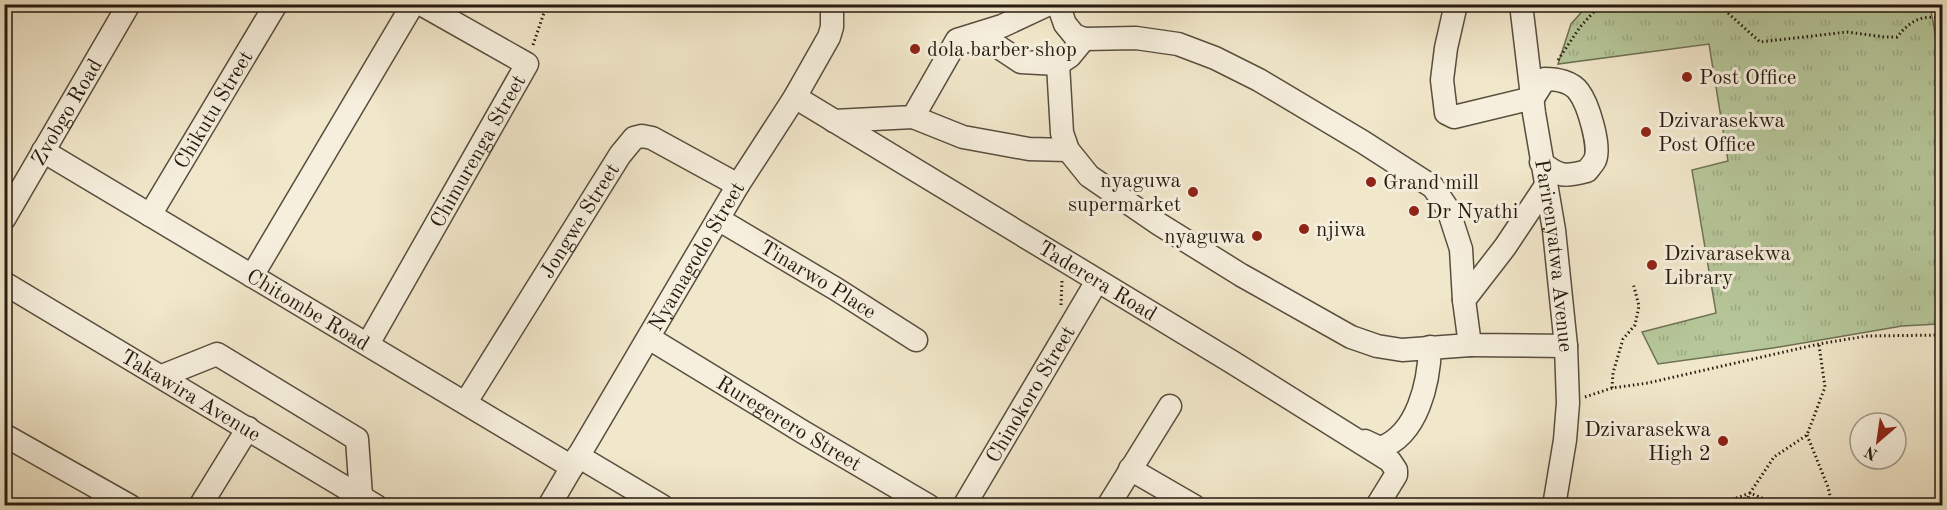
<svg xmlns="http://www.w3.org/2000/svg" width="1947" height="510" viewBox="0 0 1947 510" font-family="'Old Standard TT',serif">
<defs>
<pattern id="grass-tufts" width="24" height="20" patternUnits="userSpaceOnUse" patternTransform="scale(1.5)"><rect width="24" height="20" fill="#b6c79a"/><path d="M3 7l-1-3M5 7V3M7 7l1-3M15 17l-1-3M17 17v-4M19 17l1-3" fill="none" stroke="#9caa84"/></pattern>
</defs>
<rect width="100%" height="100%" fill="#f1e7ca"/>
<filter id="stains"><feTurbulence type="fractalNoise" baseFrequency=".00333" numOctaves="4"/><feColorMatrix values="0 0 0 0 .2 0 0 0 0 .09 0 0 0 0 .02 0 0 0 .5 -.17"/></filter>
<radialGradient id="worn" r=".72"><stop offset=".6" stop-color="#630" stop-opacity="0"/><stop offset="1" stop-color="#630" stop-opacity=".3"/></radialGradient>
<!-- grass -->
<path fill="url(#grass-tufts)" stroke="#6e7155" stroke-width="1.5" d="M1588,5H1930L1942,72V326L1938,324L1902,326L1773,348L1658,364L1642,332L1716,313L1692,170L1728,161L1709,44L1558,64L1571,24Z"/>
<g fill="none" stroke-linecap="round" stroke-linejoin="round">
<!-- minor casing -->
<g stroke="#584e3e" stroke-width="25">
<g id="minor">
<path d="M1058,4L1065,24L1074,35L1084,39L1136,38L1178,44L1215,58L1259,80L1363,142L1433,187L1448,209L1461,249L1464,300"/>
<path d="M1456,4L1446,48L1442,80L1446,113L1454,117L1533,98L1545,79C1557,79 1572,82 1579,92C1588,104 1601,146 1595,160C1593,164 1589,168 1587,171C1565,177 1559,177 1541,162"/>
<path id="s1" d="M1521,4L1534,113L1554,230L1566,346L1568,403L1565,440L1554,506"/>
<path d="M965,41L987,42L997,46L1021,62L1058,64L1070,56L1084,39"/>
<path d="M1058,64L1062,133L1068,150L1089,176L1159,224L1241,275L1351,337L1377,346L1402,350L1470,345"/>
<path id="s2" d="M795,97L1232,362L1390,461L1396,470V475L1377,506"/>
<path d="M913,117L963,137L1029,149L1068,150"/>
<path d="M834,121L913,117L957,40L1002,26L1049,4"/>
<path id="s3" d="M43,151L572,467"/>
<path d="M1545,187L1505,247L1464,300L1470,345L1566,346"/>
<path id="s4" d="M150,215L276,4"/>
<path id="s5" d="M4,219L129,4"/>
<path id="s6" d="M718,219L836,289L916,340"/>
<path d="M252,276L413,4"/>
<path id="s7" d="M4,283L376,506"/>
<path id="s8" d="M649,338L803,432L929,506"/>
<path id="s9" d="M368,344L527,64L421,4"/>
<path d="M162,376L217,354L357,439L361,496"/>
<path id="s10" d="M466,402L620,155L634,138L642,136L652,138L738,185"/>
<path d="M4,435L130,506"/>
<path d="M1365,441L1380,448C1418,435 1429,382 1430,347"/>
<path d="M578,456L662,506"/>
<path d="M1130,469L1194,506"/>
<path d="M200,506L248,428"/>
<path id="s11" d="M549,506L738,185L795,97L829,37L832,27V4"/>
<path id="s12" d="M964,506L1097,281"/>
<path d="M1108,506L1170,406"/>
</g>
</g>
<!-- path -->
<path stroke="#251b10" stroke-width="3" stroke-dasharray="1.5 3" stroke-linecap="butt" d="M1718,4L1760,42L1847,32L1885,37H1897C1911,20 1921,15 1942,18
M533,45L547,4
M1558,60L1580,27L1601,4
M1061,305L1062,281
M1612,388L1613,373L1623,339L1635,325L1639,306L1633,283
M1585,397L1612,388L1648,383L1819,344L1867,336L1942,335
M1807,435L1828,487L1831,500L1843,506
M1715,506L1750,493L1781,506
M1745,506L1750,493L1774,457L1807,435L1825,387L1819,345"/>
<!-- minor -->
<use href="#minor" stroke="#f6efdd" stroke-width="22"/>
</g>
<!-- markers -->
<g fill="#8f2418" stroke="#f6efdd" stroke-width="2">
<circle cx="915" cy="49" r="6"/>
<circle cx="1687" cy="77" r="6"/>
<circle cx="1646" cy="132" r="6"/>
<circle cx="1371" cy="182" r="6"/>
<circle cx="1193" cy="192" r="6"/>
<circle cx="1414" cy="211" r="6"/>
<circle cx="1304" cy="229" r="6"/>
<circle cx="1257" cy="236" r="6"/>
<circle cx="1652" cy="265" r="6"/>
<circle cx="1723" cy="441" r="6"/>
</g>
<g text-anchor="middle" stroke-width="6" stroke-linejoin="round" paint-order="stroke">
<!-- poi labels -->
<g font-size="21" fill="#251b10" stroke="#f6efdd" text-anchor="start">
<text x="927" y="56">dola barber shop</text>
<text x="1699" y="84">Post Office</text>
<text x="1658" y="127">Dzivarasekwa<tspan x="1658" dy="24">Post Office</tspan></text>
<text x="1181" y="187" text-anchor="end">nyaguwa<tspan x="1181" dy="24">supermarket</tspan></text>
<text x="1383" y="189">Grand mill</text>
<text x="1426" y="218">Dr Nyathi</text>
<text x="1316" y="236">njiwa</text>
<text x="1245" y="243" text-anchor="end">nyaguwa</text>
<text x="1664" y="260">Dzivarasekwa<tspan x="1664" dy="24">Library</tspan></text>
<text x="1711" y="436" text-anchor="end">Dzivarasekwa<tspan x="1711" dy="24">High 2</tspan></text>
</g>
<!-- street labels -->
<g font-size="21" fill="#251b10" stroke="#f6efdd">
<text dy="7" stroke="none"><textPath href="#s4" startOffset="123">Chikutu Street</textPath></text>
<text dy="7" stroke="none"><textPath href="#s5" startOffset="124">Zvobgo Road</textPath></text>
<text dy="7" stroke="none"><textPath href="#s9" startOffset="222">Chimurenga Street</textPath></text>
<text dy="7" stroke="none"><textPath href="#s10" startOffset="214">Jongwe Street</textPath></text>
<text dy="7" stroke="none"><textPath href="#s1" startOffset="254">Parirenyatwa Avenue</textPath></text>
<text dy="7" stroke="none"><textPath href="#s11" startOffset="290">Nyamagodo Street</textPath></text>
<text dy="7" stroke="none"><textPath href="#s6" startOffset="117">Tinarwo Place</textPath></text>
<text dy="7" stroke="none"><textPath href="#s2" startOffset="354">Taderera Road</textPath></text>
<text dy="7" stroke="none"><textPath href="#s3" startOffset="309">Chitombe Road</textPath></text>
<text dy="7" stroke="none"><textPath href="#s12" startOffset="130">Chinokoro Street</textPath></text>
<text dy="7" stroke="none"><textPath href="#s7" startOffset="218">Takawira Avenue</textPath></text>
<text dy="7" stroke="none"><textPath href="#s8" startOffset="164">Ruregerero Street</textPath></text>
</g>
</g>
<!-- margin -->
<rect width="1947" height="510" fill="none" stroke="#f1e7ca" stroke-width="24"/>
<rect x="6" y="6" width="1935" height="498" fill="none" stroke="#251b10" stroke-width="3"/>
<rect x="12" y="12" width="1923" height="486" fill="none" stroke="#251b10" stroke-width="1.5"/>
<!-- north arrow -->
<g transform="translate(1878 441) rotate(209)"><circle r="28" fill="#f6efdd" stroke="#a29a8b" stroke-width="1.5"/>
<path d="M0-4.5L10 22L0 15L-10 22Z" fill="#8f2418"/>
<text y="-9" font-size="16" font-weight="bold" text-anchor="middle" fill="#251b10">N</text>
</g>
<rect width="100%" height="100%" filter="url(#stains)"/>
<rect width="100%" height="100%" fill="url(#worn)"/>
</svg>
